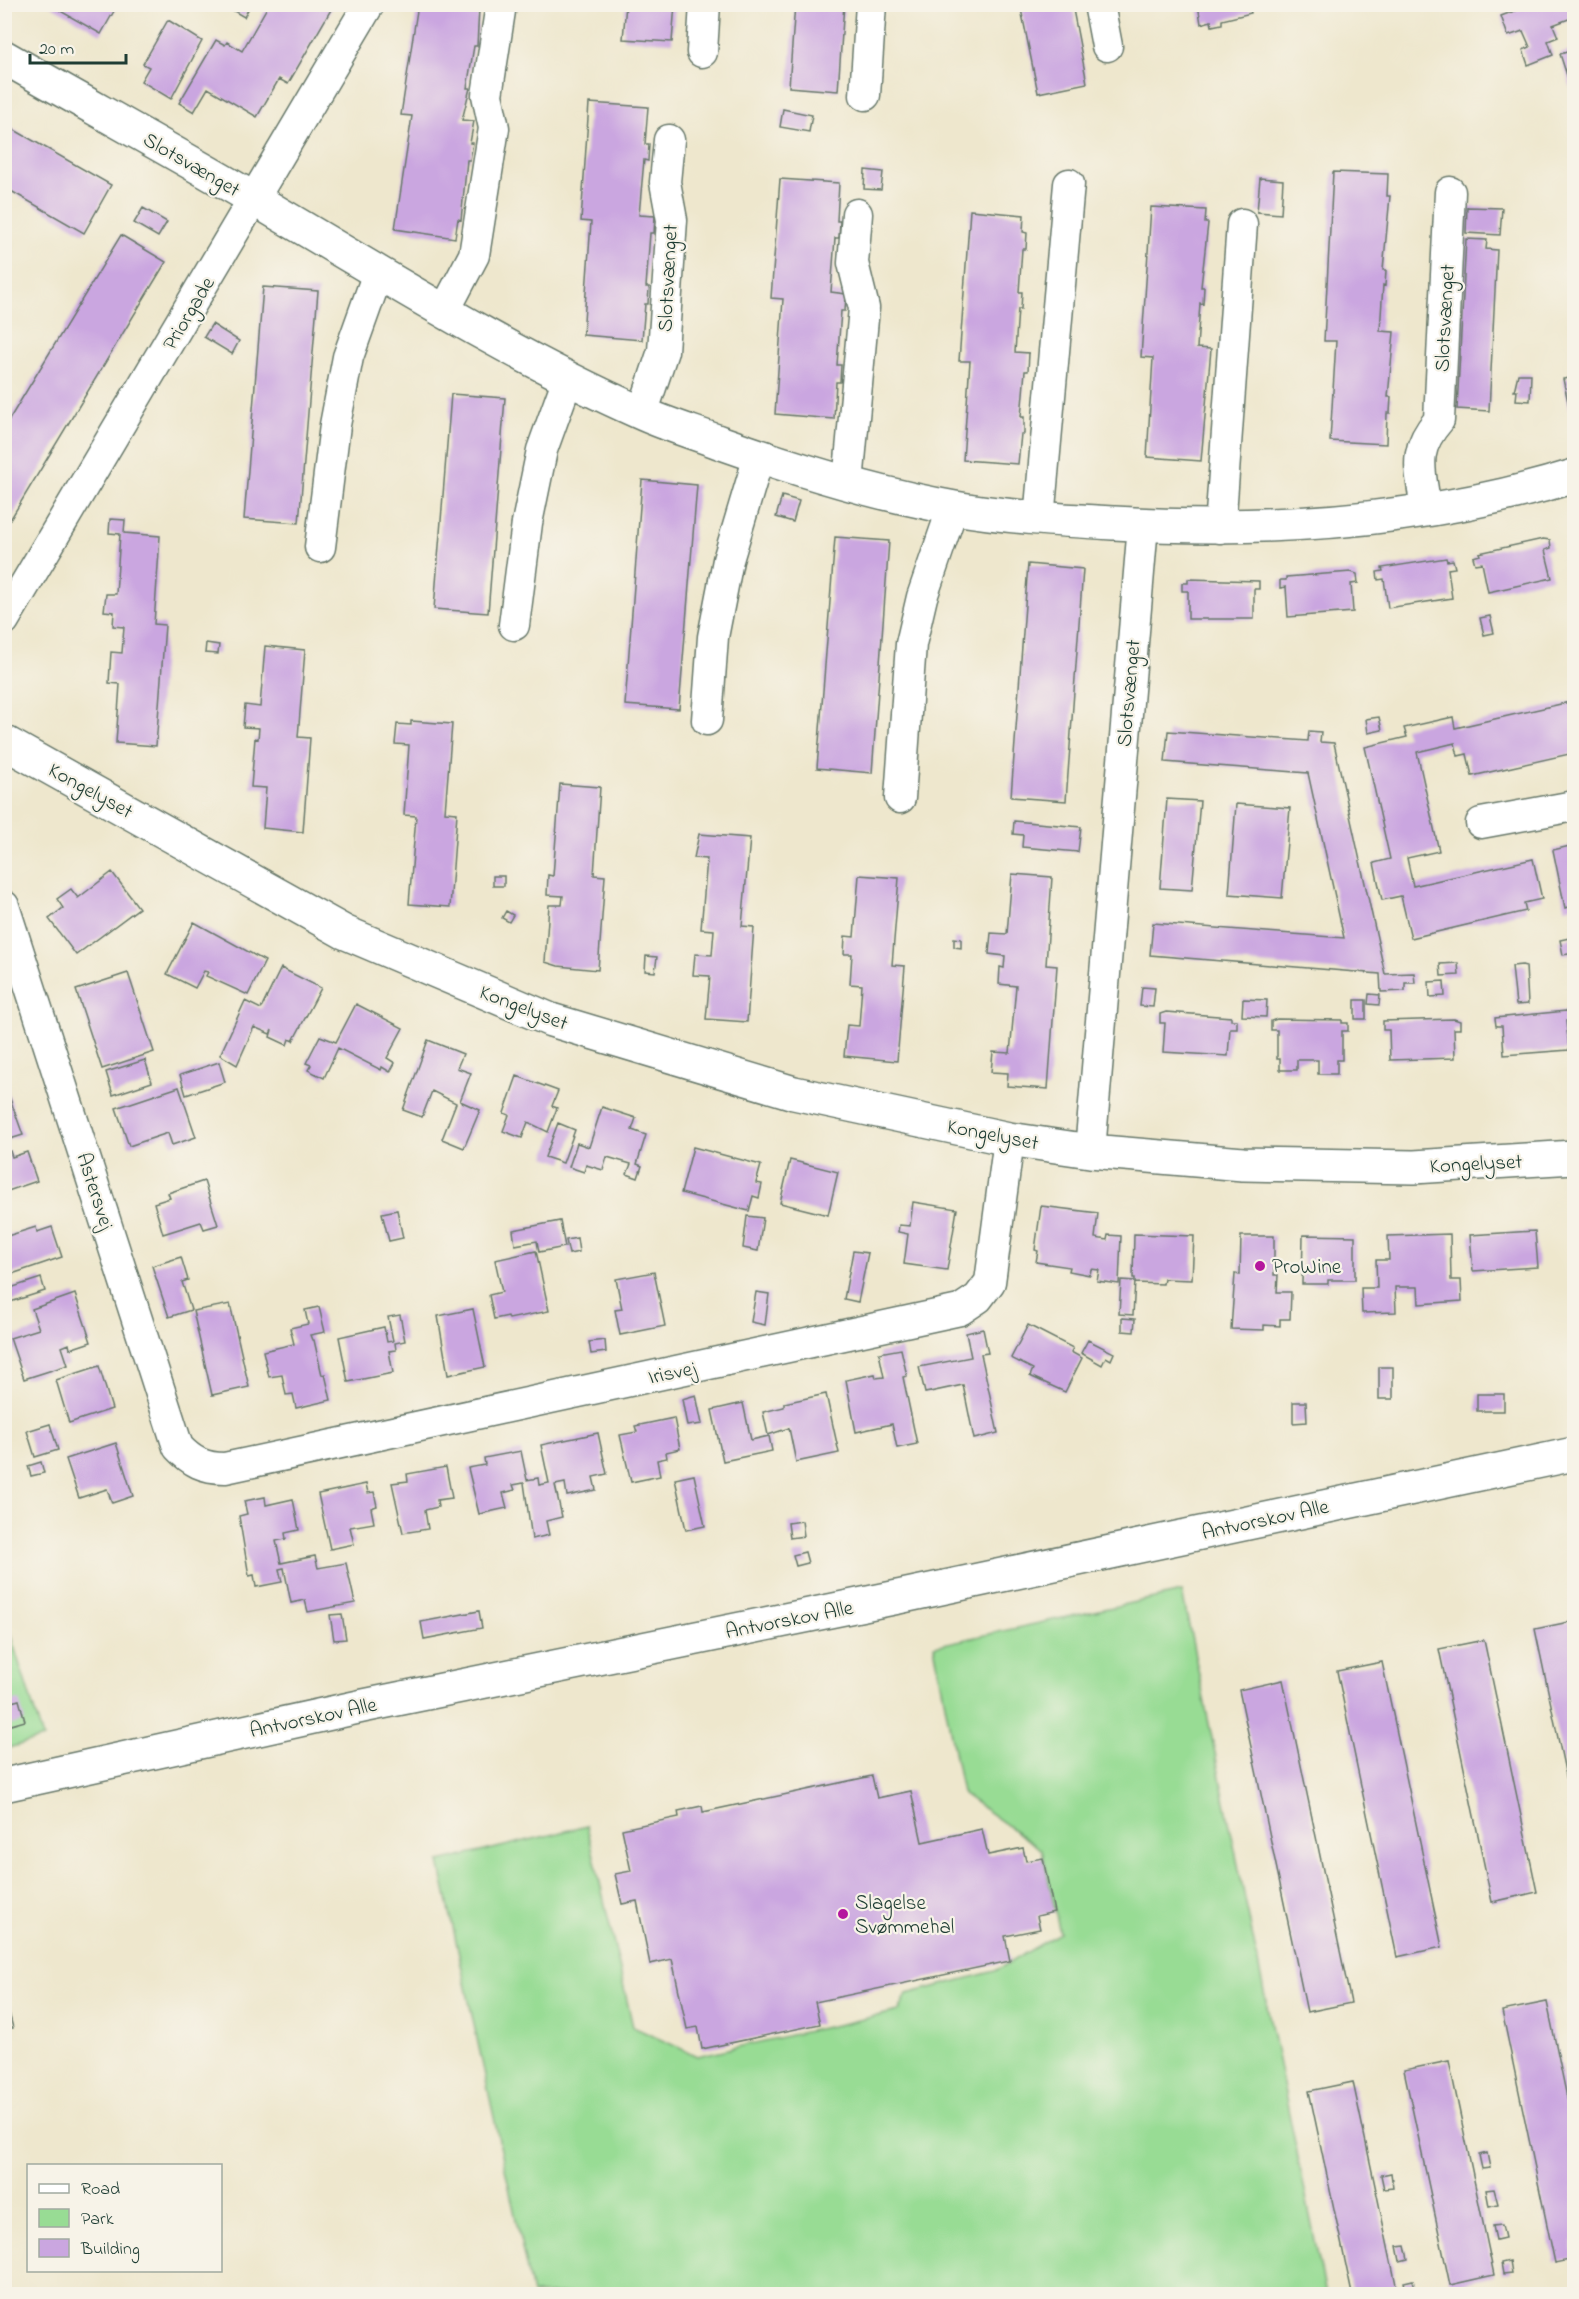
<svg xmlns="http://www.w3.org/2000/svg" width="1579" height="2299" viewBox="0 0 1579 2299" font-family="'Indie Flower',sans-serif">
<rect width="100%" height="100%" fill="#f7f3e8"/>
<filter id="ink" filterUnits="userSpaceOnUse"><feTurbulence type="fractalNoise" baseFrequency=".0167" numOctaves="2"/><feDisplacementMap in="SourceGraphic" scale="12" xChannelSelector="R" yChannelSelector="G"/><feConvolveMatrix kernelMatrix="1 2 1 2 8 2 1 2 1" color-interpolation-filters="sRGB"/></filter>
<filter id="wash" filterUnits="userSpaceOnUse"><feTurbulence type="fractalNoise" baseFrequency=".008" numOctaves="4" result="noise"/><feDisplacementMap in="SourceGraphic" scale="24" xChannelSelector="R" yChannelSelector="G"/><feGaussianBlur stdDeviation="1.35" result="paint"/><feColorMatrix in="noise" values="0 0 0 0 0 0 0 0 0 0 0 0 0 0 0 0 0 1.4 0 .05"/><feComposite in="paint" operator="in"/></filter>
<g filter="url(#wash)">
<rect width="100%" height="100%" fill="#eee7cd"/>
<!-- green -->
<path fill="#98dc94" stroke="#5c8c64" stroke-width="1.5" d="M1182,1592L1326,2294H532L439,1862L587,1826L633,2027L697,2056L899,2011L907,1994L995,1971L1060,1933L1042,1850L962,1793L934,1646Z
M4,1615L43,1738L5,1749H4Z"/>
<g id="blocks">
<!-- building -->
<path fill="#caa6e0" d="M48,4H118L101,34Z
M235,4H251L244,17L232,10Z
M269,4H326L332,8L288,84L279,79L257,117L208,88L194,112L179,103L216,40L225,45L227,42L242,51Z
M418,4L479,8L477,46H474L467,88H470L462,120L474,121L470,143H473L470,160H467L461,220L458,219L455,238L395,229L412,116L401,115Z
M626,4H675L672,42L623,39Z
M795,4H844L838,91L789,87Z
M1020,4H1072L1087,83L1038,93Z
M1198,4H1249L1251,13L1222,20V24L1212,26L1211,21L1201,24Z
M1533,4H1574V17L1553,25L1558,37L1548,41L1553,55L1528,65L1523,50L1530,47L1523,31L1508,36L1501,16Z
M168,20L202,41L171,99L141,81L149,67L143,64Z
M1574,50V97L1560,54Z
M589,103L648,107L645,144H649L648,161L644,160L639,215L655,216L654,233H650L646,287H649L648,304H645L642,340L583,335L591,222L581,221Z
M783,109L812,115L809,132L780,127Z
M4,124L111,185L84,233L4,187Z
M865,170L883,172L881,190L864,189Z
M1333,172L1388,174L1387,196H1390L1383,270H1386L1385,286L1383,285L1380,331L1394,332L1388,397H1391L1390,413H1387L1386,444L1330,441L1336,341H1324Z
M1260,178L1283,180L1281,214L1257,212Z
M780,179L839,183L837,221H840L839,238H835L831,292L846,294L845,311H841L837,365H841L840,382H836L834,419L775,414L783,299L771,298Z
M1151,207L1206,210L1205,223H1208L1201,287H1204L1203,304L1200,303L1197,348L1211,349L1201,461L1147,457L1153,358L1141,357Z
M1467,207L1502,208L1500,235L1466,233Z
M143,208L167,222L158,237L134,223Z
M970,210L1024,215L1023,232L1027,233L1026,249H1022L1019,292H1022L1021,309H1018L1015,352L1029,353L1028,371H1025L1021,417H1024V434H1021L1018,464L963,460L970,361H959Z
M121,235L166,262L4,530V428Z
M1466,239L1487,240L1486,249L1497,250L1489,411L1457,409Z
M263,287L318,291L299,523L244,519Z
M212,324L239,341L232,354L204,337Z
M1518,374H1531L1530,401L1516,400L1517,391H1514Z
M1574,377V410L1570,411L1563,379Z
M451,394L505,398L488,613L434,609Z
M642,480L697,485L679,709L625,705Z
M782,496L799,501L793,522L776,517Z
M110,519L125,520L124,533L160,536L154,624L165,625L156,746L116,743L120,684L109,683L111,652L122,653L124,627L113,626L114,612L104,611L106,594H116L120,534L109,533Z
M835,537L889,541L872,773L817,768Z
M1543,539L1550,540L1551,548L1545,550L1552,578L1488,592L1482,563L1475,564L1473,557L1480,555L1479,553Z
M1446,558L1447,561L1453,560L1455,568L1448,569L1452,598L1388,608L1384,579L1378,580L1377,572L1383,571L1382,568Z
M1028,564L1083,569L1066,801L1011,797Z
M1351,572L1357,574L1358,583L1351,584L1353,612L1288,617L1286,587L1280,588V580H1286V577Z
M1188,579L1259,581V589H1254V619H1188V591H1182V583H1188Z
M1490,616L1494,633L1484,635L1480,618Z
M206,643L219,645L218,654L205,653Z
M265,646L305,650L298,737L310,738L303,832L263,828L266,788L251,787L255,738L258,739L259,728L243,727L245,705L260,707Z
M1574,701V753L1472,776L1467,754L1458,756L1455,743L1417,752L1439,851L1407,858L1413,886L1533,859L1542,899L1524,903L1526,911L1411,938L1401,896L1382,900L1374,863L1390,859L1365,747L1407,737L1404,728L1453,717L1455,728Z
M1379,717L1382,730L1368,733L1366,719Z
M411,721L452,724L445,812L457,813L450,907L409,904L416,816L404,815L409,745L395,744L397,724L411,725Z
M1168,731L1308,741L1309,731L1321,732L1320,742L1334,743L1385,974L1414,973L1415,983H1405V991L1381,992L1380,974L1150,955L1153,923L1344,938L1308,773L1165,762Z
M560,784L600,787L594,875L605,876L598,970L558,966L545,962L549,905H562L563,896L547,895L548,875L553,876Z
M1167,799L1200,801L1192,890L1160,888Z
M1236,804L1290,808L1282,898L1229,894Z
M1014,821L1081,827L1078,852L1022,847L1023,835L1013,834Z
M699,834L750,838L742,926L754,927L747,1022L706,1019L710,976L693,975L695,954L712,955L714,930L701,929L707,859L694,858Z
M1574,845V906L1565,908L1553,850Z
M112,872L139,908L76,955L49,919L63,908L57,899L71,889L78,898Z
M1012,874L1052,877L1046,965L1057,966L1048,1089L1007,1086L1008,1073L991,1072L993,1052L1010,1053L1016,986L999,984L1000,967L1004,968L1005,956L989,954L991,933L1007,934Z
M859,875L899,878L892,965L905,966L897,1061L844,1056L847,1025L859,1026L862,985L850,984L852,954H844L845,936L854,937Z
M493,876H504V886H493Z
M506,911L513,915L509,922L502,918Z
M194,922L265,961L248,995L206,976L208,972L204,971L195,988L167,974Z
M1574,937V953L1563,955L1560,940Z
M954,938L961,939V948L954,947Z
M646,956L657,957L655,972L645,971Z
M1458,963L1459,975L1441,976L1440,964Z
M1522,965L1526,966L1528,1004L1516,1005L1512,966Z
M281,968L321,988L293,1041L289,1039L287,1045L270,1037L272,1030L270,1034L254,1027L237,1065L220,1055L245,1001L261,1009Z
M128,973L154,1052L102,1069L76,990Z
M1444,981L1445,996L1430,997L1429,982Z
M1142,987L1155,988L1153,1007L1140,1006Z
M1369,994L1380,995L1379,1005L1368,1004Z
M1243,999L1267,1000L1266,1017L1242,1016Z
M1355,1000H1366V1019H1355Z
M356,1004L403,1028L387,1058L395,1063L390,1072L382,1067L381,1070L338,1048L324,1078L308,1070L311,1065L306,1063L320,1036L336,1042Z
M1566,1011L1572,1012L1573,1021H1566L1569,1050L1504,1055L1502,1026H1496L1495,1018Z
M1166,1012L1231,1017V1020H1237V1028H1230L1228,1056L1163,1052L1165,1023H1160V1014Z
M1277,1019L1342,1020V1023H1348V1031H1342V1060H1337V1074H1318V1060H1297V1070H1280V1059H1277V1030H1271V1021Z
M1454,1019L1460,1021V1029H1454L1455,1058L1390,1060L1389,1030H1383V1021Z
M428,1040L463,1054L457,1068L471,1073L460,1101L480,1110L464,1148L442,1139L456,1103L432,1091L422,1117L403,1110Z
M145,1060L152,1082L113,1095L106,1072Z
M219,1062L225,1082L186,1095L180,1075Z
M517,1076L558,1091L552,1106L557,1108L548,1132L528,1122L522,1138L503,1131L509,1115L504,1113Z
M4,1082L23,1135L4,1141Z
M179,1087L196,1137L172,1145L168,1133L129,1146L116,1108Z
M602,1107L636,1118L632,1130L646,1135L637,1164L642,1166L638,1178L627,1174L631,1164L607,1157L603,1170L586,1165L584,1172L569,1167L577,1143L589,1147Z
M558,1123L575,1130L563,1163L545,1157Z
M693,1147L761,1165L756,1183L762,1184L759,1198L753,1196L749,1211L681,1193Z
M10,1151L12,1157L27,1152L37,1181L5,1192V1153Z
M790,1160L838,1172L828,1215L780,1203Z
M204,1181L218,1225L204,1229L201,1222L163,1234L154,1203L170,1198L168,1193Z
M913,1202L957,1209L947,1270L904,1264L908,1234L898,1232L899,1225L910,1226Z
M1041,1206L1098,1213L1095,1238L1107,1240L1108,1235L1121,1236L1119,1284L1097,1281L1099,1270L1091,1269L1090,1275L1069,1271L1070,1267L1036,1262L1038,1251L1035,1250Z
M397,1210L403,1238L389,1241L382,1213Z
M747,1216L763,1218L758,1251L743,1248Z
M560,1221L565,1247L539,1252L537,1241L515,1245L513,1230Z
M36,1227L37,1232L52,1227L62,1257L9,1275L4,1262V1237Z
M1535,1231L1538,1267L1473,1271L1470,1235Z
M1134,1234L1194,1236L1192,1280L1164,1279L1163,1284L1135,1283V1278H1133Z
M1450,1234L1451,1280H1461L1462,1301L1419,1304L1418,1287H1395L1396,1312L1362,1313L1361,1288H1377L1376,1260H1389L1388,1236Z
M1303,1235L1355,1236V1280H1328V1284H1302Z
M1241,1236H1274V1275H1278L1277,1292H1291L1290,1319H1280V1326L1264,1325V1330L1231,1329L1235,1274L1240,1275Z
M577,1238L579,1252L569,1254L566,1240Z
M536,1251L549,1311L509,1319L508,1316L494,1319L489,1295L502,1292L495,1260Z
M853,1251L868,1253L858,1302L844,1299Z
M181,1257L188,1280L182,1282L191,1310L169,1317L152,1266Z
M654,1272L665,1326L620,1335L615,1310L622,1309L616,1279Z
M41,1278L45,1291L4,1304V1290Z
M1121,1280L1135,1281L1133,1315L1119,1314Z
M756,1292L769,1294L765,1325L751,1322Z
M75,1294L91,1342L70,1349L69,1344L62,1347L68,1365L24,1379L10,1338L39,1329L32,1309Z
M230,1304L249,1387L212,1395L193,1311Z
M319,1307L325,1332L310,1335L312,1340H314L322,1375L325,1374L331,1400L296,1408L293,1394L286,1395L282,1375L269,1377L263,1351L294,1344L290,1328L308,1324L305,1310Z
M473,1309L485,1367L448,1375L438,1316Z
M400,1315L405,1341L395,1343L396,1350L389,1351L393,1373L348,1382L339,1337L384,1327L387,1342L393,1341L388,1317Z
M1122,1318L1135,1319L1134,1332L1122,1331Z
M1028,1325L1073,1348L1071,1352L1082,1358L1065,1392L1030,1376L1033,1369L1011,1358Z
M983,1329L988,1353L981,1354L998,1433L974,1439L963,1385L925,1393L919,1367L971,1357L966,1333Z
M605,1340L606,1352L591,1354L589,1342Z
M1088,1340L1114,1353L1111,1360L1106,1357L1102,1365L1081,1353Z
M901,1349L907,1376L903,1377L917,1444L897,1448L892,1424L856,1432L846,1380L875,1374L876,1378L884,1377L879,1353Z
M99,1366L112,1409L69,1423L56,1380Z
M1379,1367H1393V1399H1379Z
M826,1394L839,1453L796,1462L789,1428L768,1435L763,1412L784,1407V1403Z
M1477,1394H1504V1411H1477Z
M696,1395L702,1424L687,1426L682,1399Z
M1293,1402H1306L1307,1422L1293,1423Z
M743,1403L751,1440L769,1436L772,1451L723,1461L712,1410Z
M674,1418L680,1449L666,1452L667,1458L657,1460L660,1476L631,1482L620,1435L637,1432L635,1426Z
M50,1424L58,1450L35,1457L27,1431Z
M598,1433L607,1474L593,1477L596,1490L567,1496L565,1483L555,1485L562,1517L546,1521L549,1535L532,1539L524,1483L513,1485L515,1490L503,1493L507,1508L479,1514L468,1468L485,1465L484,1458L521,1451L527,1480L538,1478L539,1485L549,1483L541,1445Z
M116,1443L133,1496L112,1503L107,1489L79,1498L66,1459Z
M41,1462L44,1473L31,1476L28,1466Z
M446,1467L452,1498L437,1500L438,1507L425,1510L428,1529L403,1533L392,1483L408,1481L407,1474Z
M694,1475L705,1526L686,1530L675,1479Z
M366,1484L368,1493L374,1492L377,1506L371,1508L374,1523L350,1527L354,1544L330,1549L318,1494Z
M265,1497L266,1505L293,1499L299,1530L285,1533L286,1539L276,1541L281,1563L315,1556L318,1568L346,1563L355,1603L308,1612L305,1600L291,1603L284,1568L279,1569L282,1582L256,1587L254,1575L249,1576L239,1516L247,1514L244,1501Z
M802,1521L804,1536L790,1538L788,1523Z
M805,1552L808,1563L796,1566L793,1555Z
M479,1611L482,1628L424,1639L421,1622Z
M342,1614L346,1639L334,1640L330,1615Z
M1574,1621V1809H1573L1535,1629Z
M1484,1640L1537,1892L1492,1902L1439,1649Z
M1382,1662L1442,1947L1397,1957L1337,1671Z
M1283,1680L1351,2003L1307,2012L1239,1690Z
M4,1694L8,1703L19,1700L25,1721L4,1727Z
M872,1776L877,1798L911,1791L922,1842L982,1829L988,1855L1023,1848L1026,1861L1043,1858L1054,1912L1037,1916L1040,1929L1005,1936L1010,1961L815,2002L820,2024L702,2049L698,2027L687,2029L672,1959L650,1964L637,1901L622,1904L615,1874L631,1871L622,1829L679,1817L678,1811L702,1806L703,1812Z
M4,1993L13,2028L4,2030Z
M1547,2002L1574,2131V2259L1555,2263L1502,2011Z
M1449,2061L1494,2275L1450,2285L1404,2070Z
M1353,2082L1398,2294H1352L1309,2091Z
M1487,2153L1490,2168L1482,2169L1479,2155Z
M1391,2173L1393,2188L1384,2189L1381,2175Z
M1494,2189L1498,2204L1489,2206L1486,2190Z
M1502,2225L1505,2238L1496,2240L1493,2226Z
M1405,2245L1408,2259L1400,2261L1397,2246Z
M1510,2261L1512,2273L1503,2274L1501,2263Z
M1413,2280L1416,2293L1407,2294L1404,2282Z"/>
</g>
</g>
<g filter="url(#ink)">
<use href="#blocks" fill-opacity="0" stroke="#67786a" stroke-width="1.5"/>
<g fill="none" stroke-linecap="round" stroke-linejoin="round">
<!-- street casing -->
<g stroke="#67786a" stroke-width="33">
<path id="street" d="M1099,4L1107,46
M702,52L705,4
M865,95L871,4
M445,310L474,255L494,128L487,95L500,11
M642,414L663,351L672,220L665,182L669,140
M848,483L864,308L853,263L857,214
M1426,510C1421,470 1411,452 1439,420L1450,192
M1039,519L1069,184
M1220,528L1242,224
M320,547L335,425L348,357L378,273
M4,620L369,4
M514,625L527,523L542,450L568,378
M707,720L713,637L728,560L759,456
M900,798L911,644L922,597L953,507
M1481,823L1574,806
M4,906L178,1447C192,1462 204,1468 225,1468L960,1310L978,1298L990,1282L1009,1139
M1090,1151L1143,525"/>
</g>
<!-- secondary casing -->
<g stroke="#67786a" stroke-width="36">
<path id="secondary" d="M4,57C95,109 187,159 276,212C395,282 513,356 639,412C665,424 692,432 719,442C795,469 874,494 955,508C1007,517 1061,520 1114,523C1269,532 1426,522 1574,476
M4,742L344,932L551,1020L794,1093L1009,1139L1090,1151L1243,1164L1414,1167L1574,1157
M4,1785L363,1706L898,1597L1574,1454"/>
</g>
<!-- street -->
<use href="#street" stroke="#fff" stroke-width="30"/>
<!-- secondary -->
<use href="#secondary" stroke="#fff" stroke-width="33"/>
</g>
</g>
<!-- markers -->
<g fill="#b5179e" stroke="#f7f3e8" stroke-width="2">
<circle cx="1260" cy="1266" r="6"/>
<circle cx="843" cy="1914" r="6"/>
</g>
<g text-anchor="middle" stroke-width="4.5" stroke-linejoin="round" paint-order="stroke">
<!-- street labels -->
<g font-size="21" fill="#1f3d34" stroke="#f7f3e8">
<text transform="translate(192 164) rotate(30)" y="7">Slotsvænget</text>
<text transform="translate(667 278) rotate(-87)" y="7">Slotsvænget</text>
<text transform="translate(188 313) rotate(-59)" y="7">Priorgade</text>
<text transform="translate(1444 318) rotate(-87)" y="7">Slotsvænget</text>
<text transform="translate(1128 693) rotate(-85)" y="7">Slotsvænget</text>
<text transform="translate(91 790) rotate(29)" y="7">Kongelyset</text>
<text transform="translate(524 1007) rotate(21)" y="7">Kongelyset</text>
<text transform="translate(993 1134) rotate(11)" y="7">Kongelyset</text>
<text transform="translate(1476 1163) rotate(-3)" y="7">Kongelyset</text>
<text transform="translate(96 1191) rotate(72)" y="7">Astersvej</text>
<text transform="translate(672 1372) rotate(-12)" y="7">Irisvej</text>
<text transform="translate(1265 1519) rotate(-12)" y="7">Antvorskov Alle</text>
<text transform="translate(789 1619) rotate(-11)" y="7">Antvorskov Alle</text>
<text transform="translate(313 1717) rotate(-12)" y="7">Antvorskov Alle</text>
</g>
<!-- poi labels -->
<g font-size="21" fill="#1f3d34" stroke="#f7f3e8" text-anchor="start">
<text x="1272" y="1273">ProWine</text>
<text x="855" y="1909">Slagelse<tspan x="855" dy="24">Svømmehal</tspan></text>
</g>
</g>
<!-- margin -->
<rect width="1579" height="2299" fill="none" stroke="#f7f3e8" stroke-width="24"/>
<!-- legend -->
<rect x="27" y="2164" width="195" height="108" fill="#f7f3e8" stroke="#a1aaa0" stroke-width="1.5"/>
<rect x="39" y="2184" width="30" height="9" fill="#ffffff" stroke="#a1aaa0" stroke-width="1.5"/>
<text x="81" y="2194" font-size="18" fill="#1f3d34">Road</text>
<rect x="39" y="2209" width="30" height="18" fill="#98dc94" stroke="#a1aaa0" stroke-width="1.5"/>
<text x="81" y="2224" font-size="18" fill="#1f3d34">Park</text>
<rect x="39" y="2239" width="30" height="18" fill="#caa6e0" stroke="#a1aaa0" stroke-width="1.5"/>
<text x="81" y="2254" font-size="18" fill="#1f3d34">Building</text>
<!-- scale -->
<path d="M30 54v9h96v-9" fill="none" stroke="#1f3d34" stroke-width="3"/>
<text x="39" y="54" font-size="18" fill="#1f3d34" stroke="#f7f3e8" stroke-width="4.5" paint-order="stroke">20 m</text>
</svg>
